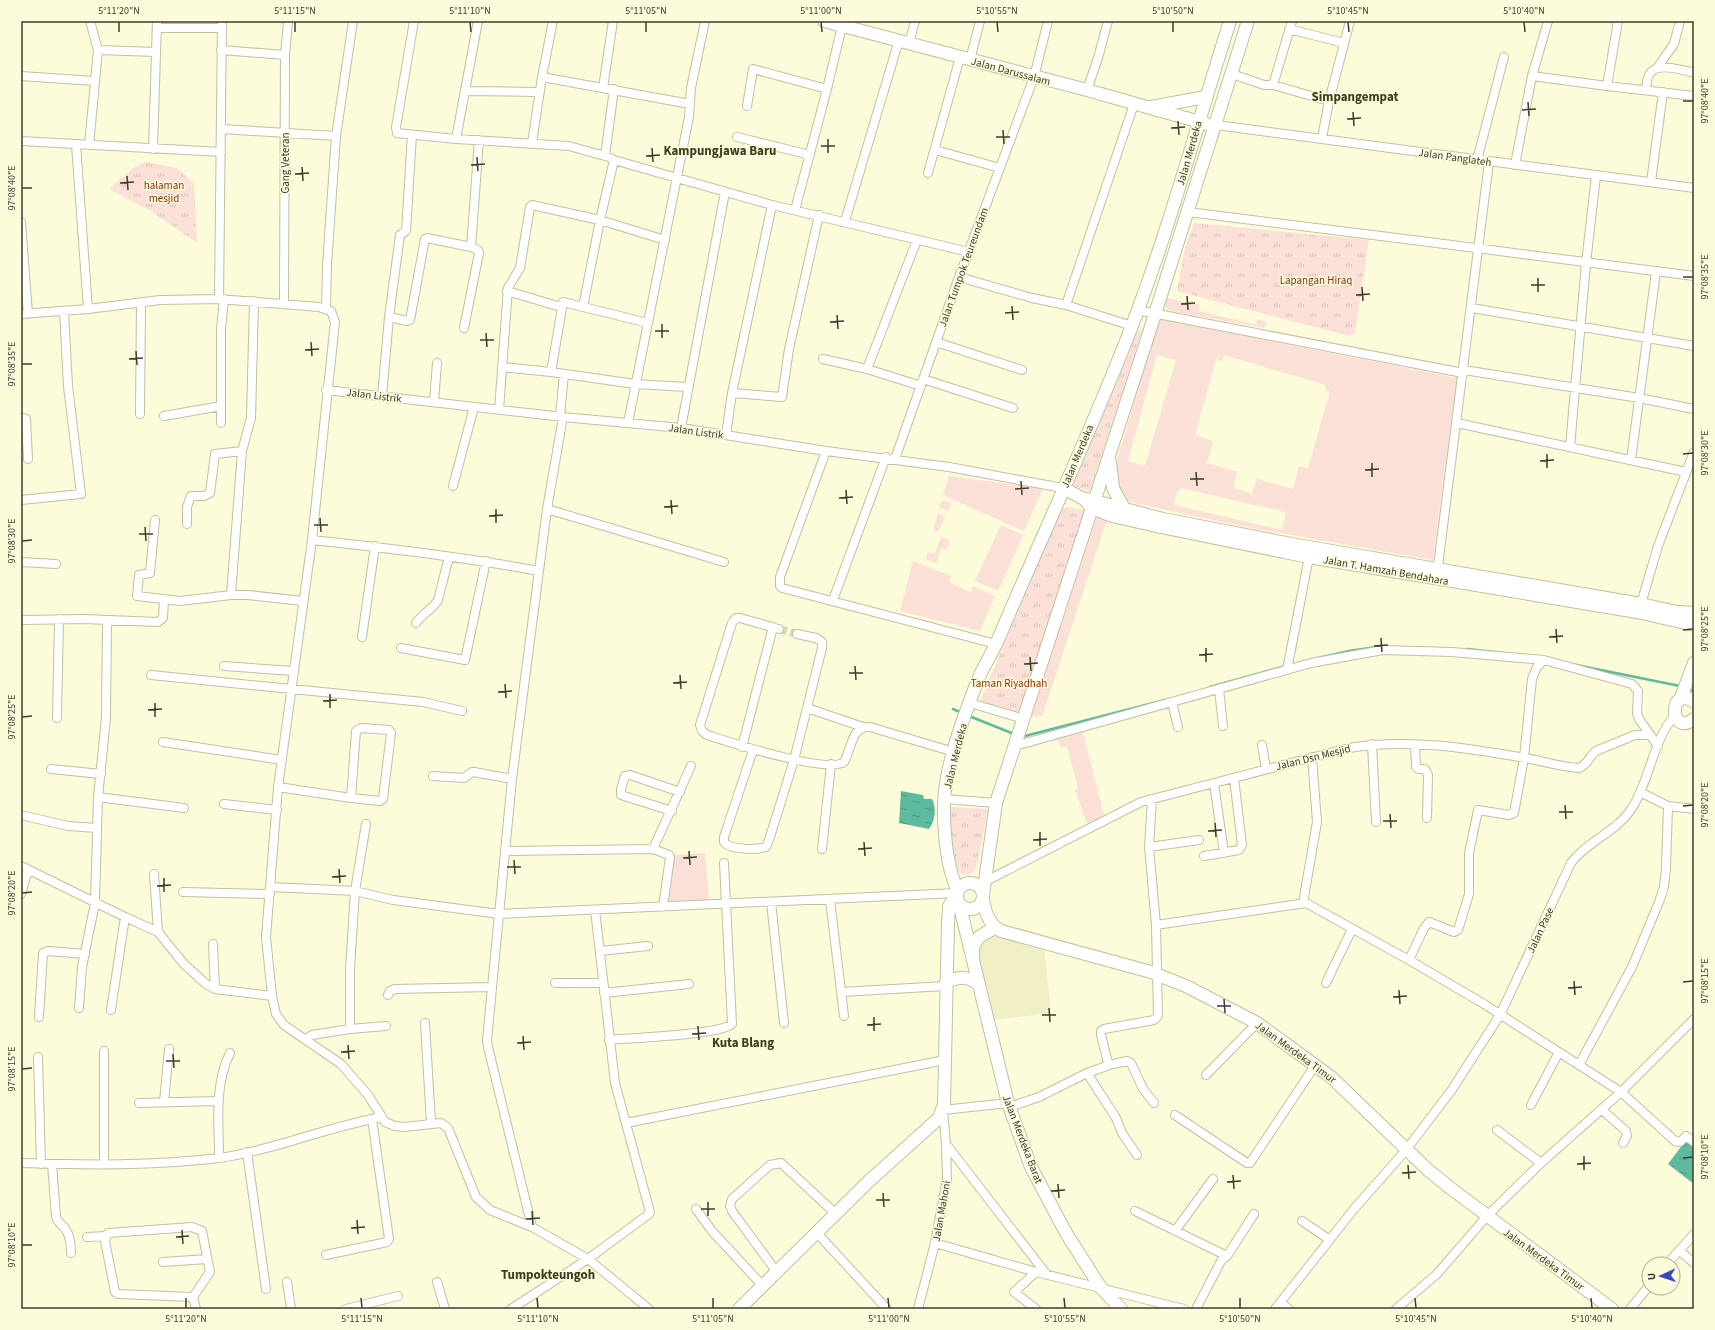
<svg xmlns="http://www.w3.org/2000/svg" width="1715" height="1330" viewBox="0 0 1715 1330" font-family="'Source Sans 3',sans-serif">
<defs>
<pattern id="park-tufts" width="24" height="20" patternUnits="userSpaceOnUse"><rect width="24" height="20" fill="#fae0d7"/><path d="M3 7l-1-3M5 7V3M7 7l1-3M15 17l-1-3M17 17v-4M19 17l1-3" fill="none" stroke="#d7c1b9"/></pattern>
<pattern id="water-ripples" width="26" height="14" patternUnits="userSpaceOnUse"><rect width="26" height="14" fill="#5dba9f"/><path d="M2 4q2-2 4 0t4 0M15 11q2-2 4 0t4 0" fill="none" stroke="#4e9882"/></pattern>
</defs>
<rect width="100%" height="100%" fill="#fcfbda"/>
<!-- built -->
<path fill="#f0efc6" d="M990,933L1044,947L1051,1013L992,1020L978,961L982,940Z"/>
<!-- grass -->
<path fill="#fae0d7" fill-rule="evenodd" d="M1167,298L1200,305L1199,311L1256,325L1257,319L1266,322L1265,328L1171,311L1167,309L1165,305Z
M1159,319L1457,378L1433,560L1246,527L1125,501C1116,488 1114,475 1117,460ZM1157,355L1176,360L1145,466L1128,461ZM1224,355L1326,385L1325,390L1330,391L1308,468L1299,466L1293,489L1257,479L1252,494L1233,488L1237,472L1207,463L1213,441L1195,435L1216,359L1222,361ZM1181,488L1286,512L1282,530L1174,505L1177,492Z
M949,476L1041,488L1043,489L1024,531L943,495Z
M942,500L951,503V505L948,511L941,508L938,514L945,517L938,532L933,530Z
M1097,517L1107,520L1043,714L1041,716L1031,717Z
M1001,525L1023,535L998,591L975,581Z
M941,537L950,541L946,550L941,548L936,563L926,559L928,552L935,554Z
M913,561L951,576L949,582L970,592L973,586L995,596L980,631L900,611Z
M1082,729L1104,815L1087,824L1075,790L1078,788L1067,746L1061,747L1056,737Z
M705,853L709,900L666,901L673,855Z"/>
<!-- park -->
<path fill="url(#park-tufts)" d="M145,162L176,168L194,183L197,243L151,211L109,189L133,168Z
M1194,223L1369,240L1355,332L1350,336L1177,291L1185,248Z
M1143,327L1091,488L1089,491L1075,486L1074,483L1138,331Z
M1067,507L1091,511L1020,713L980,701L1061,510Z
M952,807L988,809L977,865C974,870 972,875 966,875C949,876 951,824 951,812Z"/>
<!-- water -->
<path fill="url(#water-ripples)" d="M901,791L923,795L924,799H932C937,808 935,821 929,829L899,823Z
M1686,1140L1694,1147V1184L1668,1164Z"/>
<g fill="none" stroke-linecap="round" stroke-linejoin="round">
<!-- stream -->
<path stroke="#5dba9f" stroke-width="2.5" d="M1467,649L1504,653
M1318,658L1349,651L1376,647
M1576,665L1680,686
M1210,687L1286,666
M1687,689L1694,691
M953,709L962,713
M969,716L1014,734
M1021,737L1165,700"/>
<!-- street-tunnel -->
<path stroke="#d6d5b8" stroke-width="8" stroke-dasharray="8 4" stroke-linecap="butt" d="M779,629L797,634"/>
<!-- street casing -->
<g stroke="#c1c0a0" stroke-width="10">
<path id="street" d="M414,21L396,127L397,133L456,139L569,146L605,156L614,89
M1618,21L1607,86L1694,96
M157,28H221
M1289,29L1344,43
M909,43L915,21
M98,50L156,52
M221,50L285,55
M970,60L980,21
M1657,68L1674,44L1680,21
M1232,74L1264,85H1273L1329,101
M21,76L94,81
M1532,76L1607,86
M542,77L690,104
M1273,85L1292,21
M603,88L613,21
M1087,90L1098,58L1108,21
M1646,90C1647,85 1646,77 1651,72C1659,63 1684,70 1694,73
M465,91L539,92
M747,106L753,69L827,89
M1216,125L1694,188
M221,129L336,136
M737,137L810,155
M1322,138L1329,101L1350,21
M456,139L478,21
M21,141L221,152
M532,143L542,77L553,21
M76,145L88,309
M89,145L98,50L90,21
M153,149L157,21
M935,150L1000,168
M614,160L772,205L969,252
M1477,160L1504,57
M1515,165L1532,76L1548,21
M928,173L960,57
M1651,182L1663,92
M795,210L827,89L843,22
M1188,212C1357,232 1525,255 1694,276
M845,221L899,40
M21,222L28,314
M959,277L1032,298L1066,305L1134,104
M507,291L561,307
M219,299L222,21
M254,301L251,418L242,451L231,595H248L303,601
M284,304L285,55L288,21
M1066,305L1132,326
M583,307L600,220L614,160L610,158
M1472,308L1694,346
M326,309L327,265L336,136L353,21
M1137,310L1463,373
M21,314L88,309L160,300L219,299L319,307L331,311L335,322L312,540L278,787L266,937L272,996L276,1014L284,1025L341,1064L368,1095L385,1122L395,1126L404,1127L441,1123L448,1128L476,1197L490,1210L532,1227
M389,317L400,235L406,231L412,135
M648,323L563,302L551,372L635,384L687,387
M464,328L479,253L478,250L471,247L479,140
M936,342L1022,370
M823,359L867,369L921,386
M502,367L551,372
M867,369L917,240
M1464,370L1639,398L1694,409
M923,379L1013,408
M326,390L563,417L681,428L826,451L949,467L1063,488
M732,393L782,397L789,349L819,215
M382,396L389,317L407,321L410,320L425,239L427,238L471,247
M434,402L437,363
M499,410L508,288L520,268L530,207L532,205L600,220L665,240
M140,414L141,303
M164,416L221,406
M560,416L564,374
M563,417L547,509L512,779L487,1040L488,1047L532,1227L588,1259L649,1309
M21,418L26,419L28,459
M221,423V329L224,299
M628,423L689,117L691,88L705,21
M1457,423L1686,472
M681,428L725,192
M726,435L732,393L772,205
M1570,447L1586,263L1596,176
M826,451L780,577V586L782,588L996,644
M895,459L959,277L1034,77L1048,21
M1631,460L1656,272
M453,486L474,407
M21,500L81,494L68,386L64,312
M547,509L724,562
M155,520L150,573L139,575L137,596L180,601L231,595
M187,524V507L191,496H204L210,493L215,454L242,451
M312,540C388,548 464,557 539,571
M21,562L56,564
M1437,574L1489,162
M833,600L886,457
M1641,604L1658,546L1694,452
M21,620L84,619L158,622L163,618L164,600
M416,623C423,613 433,609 438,600L449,557
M779,629L740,618H736L732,623L700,725L702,731L707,735C729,742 827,774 844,762C852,748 851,726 870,727L954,752
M362,637L375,546
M401,648L465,660L486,561
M224,666L293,671
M1287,670L1309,557
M151,675L423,702L462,711
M1219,689L1223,726
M1172,702L1178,727
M970,703L1024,719
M807,708L863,727
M57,718L59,619
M361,728L389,730L391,733L383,799L380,801L351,798L356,731Z
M163,742L282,760
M1372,744L1376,822
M1262,745L1266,769
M1415,745L1416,767L1418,769H1425L1428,775L1427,818
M1015,746L1311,663L1383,650L1452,652L1544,660L1632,684L1638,691L1637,714L1639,719L1658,746
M742,747L773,627
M753,750L724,837V842C730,850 756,850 766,847L769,840L794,760L822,648V642L816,638L797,634
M51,769L101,774
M433,776L464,778L472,772H474L512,779
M1214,783L1224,853
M278,787L351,798
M1640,792L1668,806L1694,809
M98,797L184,808
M945,799L996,803
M224,804L277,810
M672,811L621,795V789L625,776L630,775L680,792
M21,815L68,826L97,828
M1149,847L1199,840
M653,849L691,766
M822,849L831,764
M505,851L653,849L669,855L670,857L663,907
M1204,856L1239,850L1242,845L1234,778
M21,866L125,917L158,932L184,964L206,984L215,989L272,996
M154,874L158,932
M986,881L1141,802L1349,748C1407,738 1468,748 1525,758C1542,761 1561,767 1579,768C1588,765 1589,756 1596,751L1635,735H1649
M271,887L355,891L393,900L499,914L957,893
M183,892L270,894
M21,894L28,870
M830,900L844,1016
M771,902L784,1023
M1303,903L1317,822L1312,757
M1156,925L1306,903L1409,960L1484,1004L1621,1092L1675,1141L1680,1142L1686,1136L1694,1142
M213,944L215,989
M600,951L648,946
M1409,960L1424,928L1429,922L1454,932L1458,930L1469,894V853L1478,810L1509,815L1514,813L1524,758L1532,679L1537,667L1544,660
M555,983H603
M1326,983L1352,929
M841,992L945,986
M604,993L689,984
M388,995L390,991L395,989L492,987
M79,1008L82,967L95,903L98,797L106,718L107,620
M111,1010L125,917
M39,1017L43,953L48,951L85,954
M425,1023L431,1123
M350,1029L386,1026
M306,1039L312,1035L350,1029V969L355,891L366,824
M609,1040C630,1038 720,1035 732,1024L724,863
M104,1051V1164
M38,1057L41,1164
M1109,1065L1127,1061L1131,1063L1143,1089L1154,1103
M1579,1065L1632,967L1659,902L1664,887L1666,868L1668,806
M1087,1073L1116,1118L1122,1133L1137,1155
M1206,1075L1257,1023
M164,1102L169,1049
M139,1103L218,1101
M1531,1105L1559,1052
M1009,1107L1039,1097L1087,1073L1107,1066L1108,1063L1101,1035V1031L1104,1029L1154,1020L1158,1016L1156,925L1149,847L1152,799
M1601,1109L1626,1131L1627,1136L1623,1143
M1175,1115L1247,1163H1250L1316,1064
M626,1123L945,1060
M1497,1130L1541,1163
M946,1144L1047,1275
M247,1152L266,1289
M219,1157C219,1123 214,1085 230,1053
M21,1163C86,1165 154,1166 219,1158C274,1150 327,1127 382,1117
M52,1164L56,1217C58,1224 63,1224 66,1230C70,1236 71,1245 71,1253
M696,1209L712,1231L762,1285
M1135,1211L1227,1256L1254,1214
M1302,1221L1330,1240
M1175,1231L1213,1179
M817,1233L887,1309
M87,1237L106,1236
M935,1243L1036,1272L1184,1309
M1679,1250L1694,1263
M326,1255L387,1242L389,1239L372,1119
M163,1262L207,1259
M1667,1264L1694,1234
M776,1271L732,1211L730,1206L732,1199L770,1165L781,1163L835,1213
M287,1282L291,1309
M437,1282L445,1309
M193,1297L118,1294L115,1292L105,1241L108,1233L192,1227L202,1231L210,1272L193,1297L196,1309
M1281,1303L1289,1309
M346,1309L398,1296
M511,1309L588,1259L649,1214L650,1212L615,1083L595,910
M918,1309L935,1243L947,1179L946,1144L943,1110L1008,1103
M1036,1309L1014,1292L1036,1272
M1196,1309L1221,1261L1227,1256
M1275,1309L1354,1209L1406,1150L1451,1091L1500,1015L1571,863C1587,841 1617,832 1632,808C1649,783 1654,736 1675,716
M1396,1309L1437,1274L1487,1216L1541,1163L1621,1092L1694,1019
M1630,1309L1649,1286"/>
</g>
<!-- secondary casing -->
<g stroke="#c1c0a0" stroke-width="14">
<path id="secondary" d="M824,21L1087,90L1207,124
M1151,107L1206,97
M1110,462L1113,488L1125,510
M1063,488L1084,499L1092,508L1112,516L1161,527L1309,557L1637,612L1694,625
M1087,499L1163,519L1297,545L1641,604L1677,612L1694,613
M1680,700L1694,663
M1694,702C1669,683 1668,738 1694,719
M957 896a13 13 0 1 1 26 0a13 13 0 1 1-26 0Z
M958,891C944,862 941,808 947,777C954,742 967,707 980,675C985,664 992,653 997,642C1037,548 1080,455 1118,361C1164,250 1194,134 1230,21
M983,895L996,803L1148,336L1248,21
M983,899C985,912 989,925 1001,931L1151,972L1188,987L1257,1023L1331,1077L1428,1170L1449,1187L1612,1309
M959,903L1008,1103L1031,1167L1066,1233L1101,1288L1121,1309
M973,955C972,938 982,934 996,928
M946,982C959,977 968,975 979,985
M739,1309L868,1182L939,1118L944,1104L948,924L949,906L957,895"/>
</g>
<!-- street -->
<use href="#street" stroke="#fff" stroke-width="8"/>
<!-- secondary -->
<use href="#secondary" stroke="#fff" stroke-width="12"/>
</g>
<!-- ticks -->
<path fill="none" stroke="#3c3c2f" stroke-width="1.5" d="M119,22V32M295,22V32M470,22L471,32M646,22V32M821,22L822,32M997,22L998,32M1173,22V32M1348,22L1349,32M1524,22L1525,32M1683,101H1693M1528,102L1529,116M1522,110L1536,109M1353,112L1354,126M1347,119L1361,118M1178,121L1179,135M1171,128L1185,127M1003,130L1004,144M996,137H1010M828,139V153M821,146H835M652,148L653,162M646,156L660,155M477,157L478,171M471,165L485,164M302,167L303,181M295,174L309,173M127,176L128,190M120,183L134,182M22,188H32M1683,277H1693M1538,278V292M1531,285H1545M1362,287L1363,301M1356,295L1370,294M1187,296L1188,310M1181,304L1195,303M1012,306L1013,320M1005,313L1019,312M837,315L838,329M830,322L844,321M662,324V338M655,331H669M486,333L487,347M480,340H494M311,342L312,356M305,350L319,349M136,351L137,365M129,359L143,358M22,364H32M1547,454V468M1683,454L1693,453M1540,461L1554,460M1372,463V477M1365,470L1379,469M1196,472L1197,486M1190,479H1204M1021,481L1022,495M1015,489L1029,488M846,490L847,504M839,498L853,497M671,500L672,514M664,507L678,506M496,509V523M489,516L503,515M320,518L321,532M314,525H328M145,527L146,541M139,534H153M22,541L32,540M1556,629L1557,643M1683,630L1693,629M1549,637L1563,636M1381,638L1382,652M1374,646L1388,645M1206,648V662M1199,655L1213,654M1030,657L1031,671M1024,664L1038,663M855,666L856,680M849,673H863M680,675L681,689M673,683L687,682M505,684L506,698M498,692L512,691M330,694V708M323,701L337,700M155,703V717M148,710L162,709M22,717L32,716M1565,805L1566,819M1683,806L1693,805M1559,812H1573M1390,814L1391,828M1383,821H1397M1215,823L1216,837M1208,831L1222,830M1040,832V846M1033,840L1047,839M864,842L865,856M858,849L872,848M689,851L690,865M683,858L697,857M514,860L515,874M507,867H521M339,869L340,883M332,877L346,876M164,878V892M157,886L171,885M22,893L32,892M1574,981L1575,995M1683,982L1693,981M1568,988L1582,987M1399,990L1400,1004M1393,997L1407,996M1224,999L1225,1013M1217,1006H1231M1049,1008L1050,1022M1042,1015H1056M874,1017V1031M867,1025L881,1024M698,1026L699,1040M692,1034L706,1033M523,1036L524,1050M517,1043L531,1042M348,1045L349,1059M341,1052L355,1051M173,1054L174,1068M166,1061H180M22,1069L32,1068M1584,1156V1170M1683,1158L1693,1157M1577,1164L1591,1163M1408,1165L1409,1179M1402,1173L1416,1172M1233,1175L1234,1189M1227,1182L1241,1181M1058,1184L1059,1198M1051,1191L1065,1190M883,1193L884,1207M876,1200H890M708,1202V1216M701,1209H715M532,1211L533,1225M526,1219L540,1218M357,1220L358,1234M351,1228L365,1227M182,1230L183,1244M176,1237L189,1236M22,1245H32M186,1298V1308M361,1298L362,1308M537,1298L538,1308M713,1298V1308M888,1298L889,1308M1064,1298L1065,1308M1240,1298V1308M1415,1298L1416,1308M1591,1298L1592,1308"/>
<g text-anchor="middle" stroke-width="3" stroke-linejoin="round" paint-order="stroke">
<!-- street labels -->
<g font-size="11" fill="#3c3c2f" stroke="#fcfbda">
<text transform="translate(1011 71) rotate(15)" y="4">Jalan Darussalam</text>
<text transform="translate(1189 153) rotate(-74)" y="4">Jalan Merdeka</text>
<text transform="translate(1455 157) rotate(8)" y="4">Jalan Panglateh</text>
<text transform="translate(285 163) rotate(-90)" y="4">Gang Veteran</text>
<text transform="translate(963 267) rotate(-70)" y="4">Jalan Tumpok Teureundam</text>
<text transform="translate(374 395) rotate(7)" y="4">Jalan Listrik</text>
<text transform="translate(696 431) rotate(8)" y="4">Jalan Listrik</text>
<text transform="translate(1077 456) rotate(-67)" y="4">Jalan Merdeka</text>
<text transform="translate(1386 570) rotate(10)" y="4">Jalan T. Hamzah Bendahara</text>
<text transform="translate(955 756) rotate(-76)" y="4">Jalan Merdeka</text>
<text transform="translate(1313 757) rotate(-14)" y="4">Jalan Dsn Mesjid</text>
<text transform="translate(1540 930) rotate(-65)" y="4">Jalan Pase</text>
<text transform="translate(1296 1052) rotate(36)" y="4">Jalan Merdeka Timur</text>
<text transform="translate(1023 1139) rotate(69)" y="4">Jalan Merdeka Barat</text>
<text transform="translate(941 1211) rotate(-80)" y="4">Jalan Mahoni</text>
<text transform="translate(1544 1259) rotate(36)" y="4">Jalan Merdeka Timur</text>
</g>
<!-- park labels -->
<g font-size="11" fill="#8a310f" stroke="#fcfbda">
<text x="164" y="189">halaman<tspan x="164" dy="13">mesjid</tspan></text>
<text x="1316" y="284">Lapangan Hiraq</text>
<text x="1009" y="687">Taman Riyadhah</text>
</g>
<!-- quarter labels -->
<g font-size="13" font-weight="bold" fill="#3e3c21" stroke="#fcfbda">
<text x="1355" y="101">Simpangempat</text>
<text x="720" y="155">Kampungjawa Baru</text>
<text x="743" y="1047">Kuta Blang</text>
<text x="548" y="1279">Tumpokteungoh</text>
</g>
</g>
<!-- border -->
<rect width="1715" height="1330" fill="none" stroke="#fcfbda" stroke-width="44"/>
<!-- north arrow -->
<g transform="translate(1661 1276) rotate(267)"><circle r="19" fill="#fcfbda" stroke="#afaf96"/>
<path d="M0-3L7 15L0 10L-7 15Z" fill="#3a49bd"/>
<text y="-6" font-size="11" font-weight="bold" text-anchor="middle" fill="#3c3c2f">U</text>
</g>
<rect x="22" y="22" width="1671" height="1286" fill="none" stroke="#3c3c2f" stroke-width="1.5"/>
<g font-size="10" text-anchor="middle" fill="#3c3c2f">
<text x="119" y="14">5°11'20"N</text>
<text x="295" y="14">5°11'15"N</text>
<text x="470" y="14">5°11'10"N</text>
<text x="646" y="14">5°11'05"N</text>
<text x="821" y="14">5°11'00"N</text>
<text x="997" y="14">5°10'55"N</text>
<text x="1173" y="14">5°10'50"N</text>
<text x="1348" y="14">5°10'45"N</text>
<text x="1524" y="14">5°10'40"N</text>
<text transform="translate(1704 101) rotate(-90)" y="4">97°08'40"E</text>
<text transform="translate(11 188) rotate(-90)" y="4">97°08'40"E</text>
<text transform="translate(1704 277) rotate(-90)" y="4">97°08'35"E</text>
<text transform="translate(11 364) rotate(-90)" y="4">97°08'35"E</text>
<text transform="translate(1704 453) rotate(-90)" y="4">97°08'30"E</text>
<text transform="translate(11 541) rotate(-90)" y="4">97°08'30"E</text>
<text transform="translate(1704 629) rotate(-90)" y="4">97°08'25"E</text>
<text transform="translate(11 717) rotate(-90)" y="4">97°08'25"E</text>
<text transform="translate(1704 805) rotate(-90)" y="4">97°08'20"E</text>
<text transform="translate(11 893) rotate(-90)" y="4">97°08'20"E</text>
<text transform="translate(1704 981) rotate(-90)" y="4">97°08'15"E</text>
<text transform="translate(11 1069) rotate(-90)" y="4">97°08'15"E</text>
<text transform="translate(1704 1157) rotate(-90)" y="4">97°08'10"E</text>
<text transform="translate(11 1245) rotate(-90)" y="4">97°08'10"E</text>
<text x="186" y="1322">5°11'20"N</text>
<text x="362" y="1322">5°11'15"N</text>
<text x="538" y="1322">5°11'10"N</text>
<text x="713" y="1322">5°11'05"N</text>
<text x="889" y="1322">5°11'00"N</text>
<text x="1065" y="1322">5°10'55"N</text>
<text x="1240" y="1322">5°10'50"N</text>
<text x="1416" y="1322">5°10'45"N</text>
<text x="1592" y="1322">5°10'40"N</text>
</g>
</svg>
